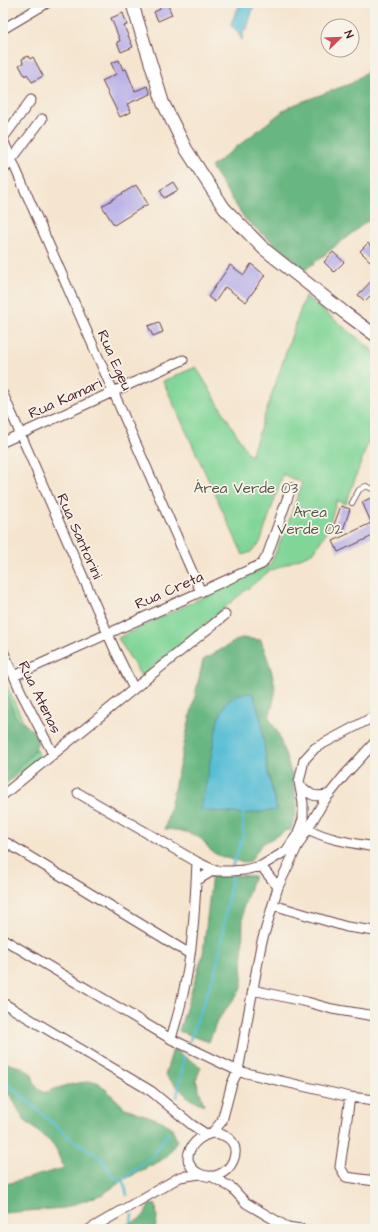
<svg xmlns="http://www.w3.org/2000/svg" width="378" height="1232" viewBox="0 0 378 1232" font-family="'Architects Daughter',sans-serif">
<rect width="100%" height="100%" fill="#f7f3e8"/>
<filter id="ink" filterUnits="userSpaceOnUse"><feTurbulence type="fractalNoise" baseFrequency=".025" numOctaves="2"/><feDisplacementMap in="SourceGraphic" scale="8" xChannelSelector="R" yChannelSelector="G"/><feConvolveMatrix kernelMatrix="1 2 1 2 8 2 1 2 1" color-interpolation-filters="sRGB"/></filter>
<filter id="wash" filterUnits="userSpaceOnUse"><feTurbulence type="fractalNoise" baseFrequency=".012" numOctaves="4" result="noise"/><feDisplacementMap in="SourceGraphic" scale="16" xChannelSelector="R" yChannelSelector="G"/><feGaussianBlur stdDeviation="0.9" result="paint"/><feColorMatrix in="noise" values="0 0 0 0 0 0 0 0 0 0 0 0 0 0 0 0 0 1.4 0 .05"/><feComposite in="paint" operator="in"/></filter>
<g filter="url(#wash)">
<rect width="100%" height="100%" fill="#f5e5cf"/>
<!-- green -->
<path fill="#80d597" stroke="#657a61" d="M305,296L375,352V423L346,504L337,500L327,531L314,552L268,572L141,676L118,638L270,565L285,531L302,483L283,474L260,543L251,552L243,555L163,381L196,367L249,455L251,456Z
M3,678L40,757L3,786Z"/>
<!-- forest -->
<path fill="#68b680" stroke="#596a56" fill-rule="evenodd" d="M375,65V215L305,270L245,219L211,167L288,107L352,83Z
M241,638L261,640C266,656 275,675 275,693C274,701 271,710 269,718L278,733L292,775L297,806L291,830L285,831L261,845L250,862C241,863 218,857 211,851C207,846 204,840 198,837C188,831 176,830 165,829L203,660ZM268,774L277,810H201Z
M3,685L15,716L32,730L38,741L34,752L3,785Z
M212,874L254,876L243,909L242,988L217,1021L209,1042L179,1031L203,954Z
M173,1049L201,1067L196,1080L204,1105L190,1099L165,1075Z
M3,1059L9,1064L21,1067L32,1074L35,1085L44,1093C62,1086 79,1081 98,1082L125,1108L162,1121L172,1128L177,1140L171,1151L162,1160L125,1179L103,1194L64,1208L3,1213V1185L64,1168L54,1145L24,1120L12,1098L3,1089Z
M150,1204L156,1205L157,1218L155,1229H106C116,1227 137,1224 144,1215C146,1212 148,1207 150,1204Z"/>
<!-- water -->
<path fill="#57bdd5" stroke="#506e80" d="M241,3H259L253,8L247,29H244L242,40L236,30L230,25L237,10Z
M253,693L261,720L268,774L277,810L243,814L201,810L218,719L226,703L238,694Z"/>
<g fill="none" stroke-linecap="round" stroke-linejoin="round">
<!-- stream -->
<path stroke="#57bdd5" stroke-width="2.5" d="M232,867L243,836V814
M190,1040L217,966L232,874
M3,1082L7,1083L67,1136L101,1158L114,1178L123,1179
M177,1097L184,1057
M127,1195L123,1179L153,1156L168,1133
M130,1229L132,1215"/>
</g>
<g id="blocks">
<!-- building -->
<path fill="#b9b1e8" d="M164,3H167L172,15L158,21L154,12L160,9L159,5Z
M123,13L127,25L124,26L133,47L121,52L117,42L120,41L119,38L111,18Z
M28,56L30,59L33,57L43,76L32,82L27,74L25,76L19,65L23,63L22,59Z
M119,60L123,70L126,69L135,91L148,86L151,94L127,104L131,112L120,117L102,81L116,74L111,63Z
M173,182L178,190L164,198L160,190Z
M136,185L148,204L114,225L102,206Z
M368,243L375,251V256L370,261L360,251Z
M333,252L344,262L334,272L324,262Z
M251,264L265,275L246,302L225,287L215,302L208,297L230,265L244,275Z
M375,277V291L365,301L358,295Z
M159,322L163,332L153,336L148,326Z
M375,496V531L362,502Z
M341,506L350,509L343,530L333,527Z
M371,523L375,535L338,552L333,541Z"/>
</g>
</g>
<g filter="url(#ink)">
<use href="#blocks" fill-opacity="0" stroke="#643d44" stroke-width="1"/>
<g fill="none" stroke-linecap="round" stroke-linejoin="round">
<!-- service casing -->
<g stroke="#643d44" stroke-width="6">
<path id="service" d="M352,503L359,490L366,486L375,490"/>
</g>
<!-- minor casing -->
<g stroke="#643d44" stroke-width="11">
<path id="minor" d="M3,29L47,3
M3,138L31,100
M3,140L201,592
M3,171L42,119
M3,394L115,650L134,689
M3,442L183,360
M3,651L21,692L53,754
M14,676L262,564L267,556L291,488
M300,785C311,796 314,798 330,794
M78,793L197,862L216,871H232L244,870L261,866L286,851L297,835L303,819V803L299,782L304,760L315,748L375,716
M3,795L225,615
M308,829C329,840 352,843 375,847
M7,843L190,954
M261,866L278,887
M196,881L214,870
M273,905L347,927L375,931
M3,939L171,1039L238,1071L350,1097L375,1100
M253,990L307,1002L332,1009L375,1016
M3,1003L151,1091L192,1125L206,1134
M171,1039C175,1024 180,1009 183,994C193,951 195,906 197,862
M350,1097L340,1167L346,1177L375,1181
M212,1133L222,1121L232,1083L238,1071L261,945L278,887L297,847L324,801L344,776L375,742
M212,1133C256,1136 229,1190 198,1173C177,1160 193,1137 212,1133Z
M211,1176L232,1188L246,1203L287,1227L301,1229
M90,1229L180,1177L200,1174"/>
</g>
<!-- tertiary casing -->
<g stroke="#643d44" stroke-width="14">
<path id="tertiary" d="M132,3L163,103L186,149L224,208L264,249L345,313L375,335"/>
</g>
<!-- service -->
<use href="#service" stroke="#fff" stroke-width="4.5"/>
<!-- minor -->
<use href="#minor" stroke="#fff" stroke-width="9"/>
<!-- tertiary -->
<use href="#tertiary" stroke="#fff" stroke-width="12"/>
</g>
</g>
<g text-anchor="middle" stroke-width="3.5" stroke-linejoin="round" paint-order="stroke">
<!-- street labels -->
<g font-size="15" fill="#4a1f2b" stroke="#f7f3e8">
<text transform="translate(115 360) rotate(66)" y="5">Rua Egeu</text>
<text transform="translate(65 398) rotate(-24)" y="5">Rua Kamari</text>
<text transform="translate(80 536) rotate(66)" y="5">Rua Santorini</text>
<text transform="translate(169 590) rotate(-24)" y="5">Rua Creta</text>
<text transform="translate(40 697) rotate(64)" y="5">Rua Atenas</text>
</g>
<!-- park labels -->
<g font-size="15" fill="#5a564b" stroke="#f7f3e8">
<text x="246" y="493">Área Verde 03</text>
<text x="310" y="517">Área<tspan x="310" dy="17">Verde 02</tspan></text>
</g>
</g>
<!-- margin -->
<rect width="378" height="1232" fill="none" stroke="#f7f3e8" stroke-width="16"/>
<!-- north arrow -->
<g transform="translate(340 38) rotate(67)"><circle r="19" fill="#f7f3e8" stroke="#b29e9c"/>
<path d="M0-3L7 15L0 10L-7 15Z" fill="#d1495b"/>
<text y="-6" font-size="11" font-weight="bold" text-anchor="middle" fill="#4a1f2b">N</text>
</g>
</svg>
